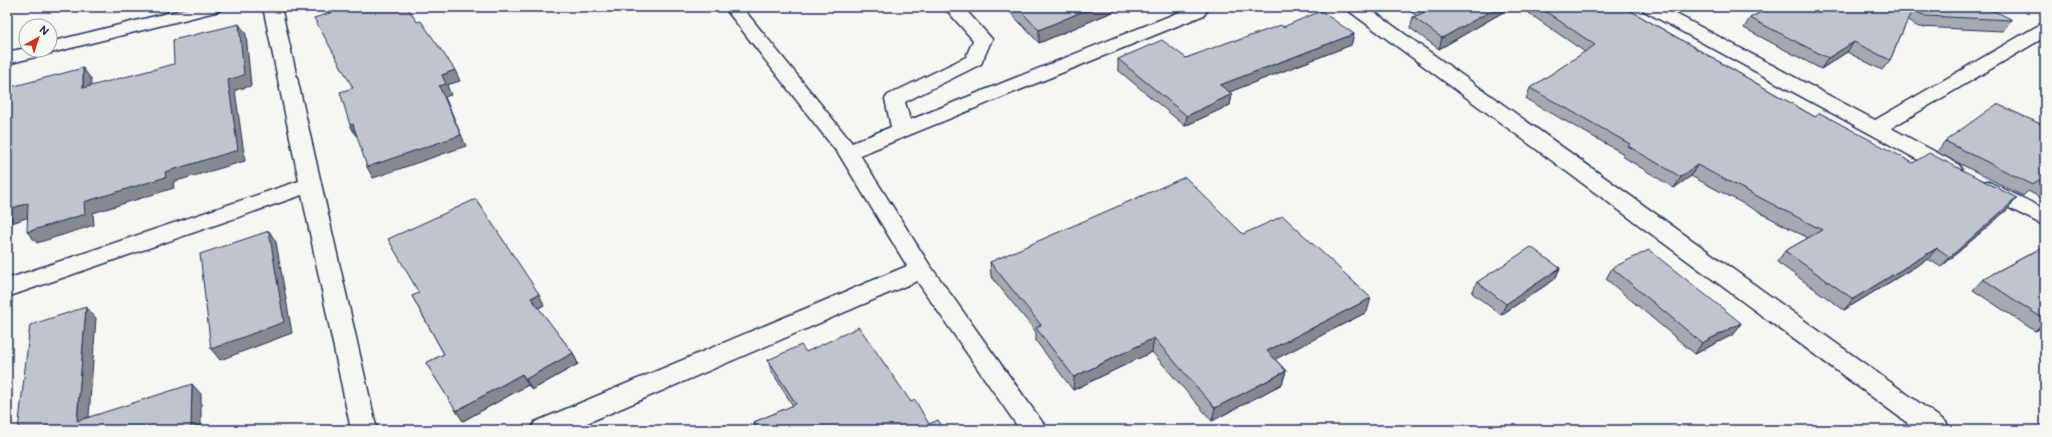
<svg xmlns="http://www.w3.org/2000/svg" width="2052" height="437" viewBox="0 0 2052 437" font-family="Mali,sans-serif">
<rect width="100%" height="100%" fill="#f6f6f2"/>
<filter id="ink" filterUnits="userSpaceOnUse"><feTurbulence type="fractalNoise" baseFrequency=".025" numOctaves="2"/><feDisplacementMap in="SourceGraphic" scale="8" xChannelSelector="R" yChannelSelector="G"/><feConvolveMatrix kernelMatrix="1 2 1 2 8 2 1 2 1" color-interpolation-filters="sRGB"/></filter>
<g filter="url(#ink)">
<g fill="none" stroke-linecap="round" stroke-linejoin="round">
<!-- minor casing -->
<g stroke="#1b2f5e" stroke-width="3">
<path id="minor" d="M192,7H222L219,11L7,64V52L26,48V50H50V42Z
M263,7H281L377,430H351L302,195L7,297V279L299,181Z
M724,7H742L852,143L891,127L885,99L888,95L966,57L973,40L944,7H963L992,39L981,64L905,102L910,120L1192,7H1204L1207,11L1204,15L860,155L929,264L1048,430H1020L917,281L571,430H531L535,422L907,266L840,156Z
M1346,7H1367L1946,422L1950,430H1917L1349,11Z
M1641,7H1663L1875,120L2039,25L2045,24V37L1891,128L1958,164L1962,169L1958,174L1951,176L1944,174L1644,11Z
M1987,181L2045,209V226L1979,193L1976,188L1979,183Z"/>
</g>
<!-- minor -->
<use href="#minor" fill="#f6f6f2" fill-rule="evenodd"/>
</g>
<!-- wall -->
<path fill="#a5a9b0" stroke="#1b2f5e" d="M1005,7H1124L1039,43Z
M1403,7H1512L1439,49L1410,28L1413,17L1417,16Z
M1520,7H1624L1815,117L1913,163L2017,198L2008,209L1941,267L1928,259L1844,310L1777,262L1785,251L1808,238L1691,176L1674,188L1622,156L1624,154L1526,99L1530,88L1585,52Z
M1770,7H1986L2011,20L2003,31L1919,27L1907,21L1890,60L1882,70L1847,52L1821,69L1744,28L1750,18Z
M1283,27L1354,34L1351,45L1229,92L1232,94L1230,105L1185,126L1118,70V59L1186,58L1236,41Z
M2045,126V200L2028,191L2023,196L1937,152L1945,141Z
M1243,234L1367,312L1275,359L1286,371L1282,384L1212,421L1152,352L1073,390L1036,341V332L991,276L990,262Z
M2045,246V326L2035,331L1973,290L1983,279Z
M1560,268L1555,279L1501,315L1472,293L1477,282Z
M1612,268L1741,323L1734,334L1695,354L1606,279Z
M412,296L544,305L538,308L573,353L578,364L532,390L528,385L463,421L426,363L444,354Z
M806,352L911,402L929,424L945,430H756L754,422L793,406L771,370L768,360Z"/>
<!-- shaded-wall -->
<path fill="#868990" stroke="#1b2f5e" d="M1093,7H1124L1039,43V30Z
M1498,7H1512L1439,49L1442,38Z
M239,24L246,34L251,86L235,90L245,161L173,182L174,188L93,213L94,225L37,243L27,232L84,202L165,172L228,80Z
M1354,34L1351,45L1219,96L1220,85Z
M1854,42L1847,52L1821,69L1828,58Z
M83,68L91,79V99L83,88Z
M455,70L460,81L447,85L451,95L445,97L466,146L373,178L367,167L439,86L442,75Z
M1232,94L1230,105L1185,126L1187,116Z
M353,124L359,135L356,136L350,125Z
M1697,165L1691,176L1674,188L1681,177Z
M2017,198L2008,209L1941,267L1950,257Z
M28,203L38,214L9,224L7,222V210Z
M269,231L276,242L292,333L220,360L211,349Z
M1937,248L1928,259L1844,310L1853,299Z
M1560,268L1555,279L1501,315L1506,304Z
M539,294L544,305L536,309L531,298Z
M1371,298L1367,312L1264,365L1267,351Z
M86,307L96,318L88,430L77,421Z
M2045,321V326L2035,331Z
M1741,323L1734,334L1695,354L1702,343Z
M1154,338L1152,352L1073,390L1074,377Z
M573,353L578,364L532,390L526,379Z
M1286,371L1282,384L1212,421L1215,408Z
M522,374L528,385L463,421L456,411Z
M192,384L201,394V430H191Z"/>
<!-- building -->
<path fill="#c0c4cd" stroke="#1b2f5e" d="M349,7H407L417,22L421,21L455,70L442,75L446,84L439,86L461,135L367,167L353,124L350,125L340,92L353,88L314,18Z
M1017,7H1093L1039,30Z
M1422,7H1498L1442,38L1413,17L1429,11Z
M1539,7H1624L1815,117L1820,113L1913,163L1929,153L2017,198L1950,257L1937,248L1853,299L1785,251L1822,230L1697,165L1681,177L1628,146L1630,144L1530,88L1595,45Z
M1770,7H1986L2011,19V20L1926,16L1912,10L1890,60L1854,42L1828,58L1750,18Z
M1321,11L1354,34L1220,85L1232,94L1187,116L1118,59L1162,40L1186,58L1234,40L1236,41L1281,25L1283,27Z
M239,24L244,75L228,80L238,150L165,172L166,177L84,202L85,214L27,232L28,203L7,210V88L83,68V88L174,64L173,40Z
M1997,104L2045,126V184L2038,180L2033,185L1945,141Z
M1185,177L1243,234L1283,216L1371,298L1267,351L1286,371L1215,408L1154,338L1074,377L1036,328L1041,325L990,262Z
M476,199L539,294L531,298L573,353L526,379L522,374L456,411L426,363L444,354L412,296L419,293L388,239Z
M269,231L284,322L211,349L200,254Z
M2045,246V320L1983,279Z
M1531,247L1560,268L1506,304L1477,282Z
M1649,250L1741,323L1702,343L1612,268Z
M86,307L77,421L192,384L191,430H141V428L136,430H18L30,325Z
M859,327L911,402L915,400L929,424L938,420L945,430H757L754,422L796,404L768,360L801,345L806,352Z"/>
</g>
<!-- margin -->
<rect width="2052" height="437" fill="none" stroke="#f6f6f2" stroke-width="24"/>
<rect x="12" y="12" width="2028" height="413" fill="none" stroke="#1b2f5e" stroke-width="1.5" filter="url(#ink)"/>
<!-- north arrow -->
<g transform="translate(38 38) rotate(39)"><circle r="19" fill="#f6f6f2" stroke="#9ea6b7"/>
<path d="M0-3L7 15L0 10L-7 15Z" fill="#c8321e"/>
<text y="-6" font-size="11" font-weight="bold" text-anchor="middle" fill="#1b2f5e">N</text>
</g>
</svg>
